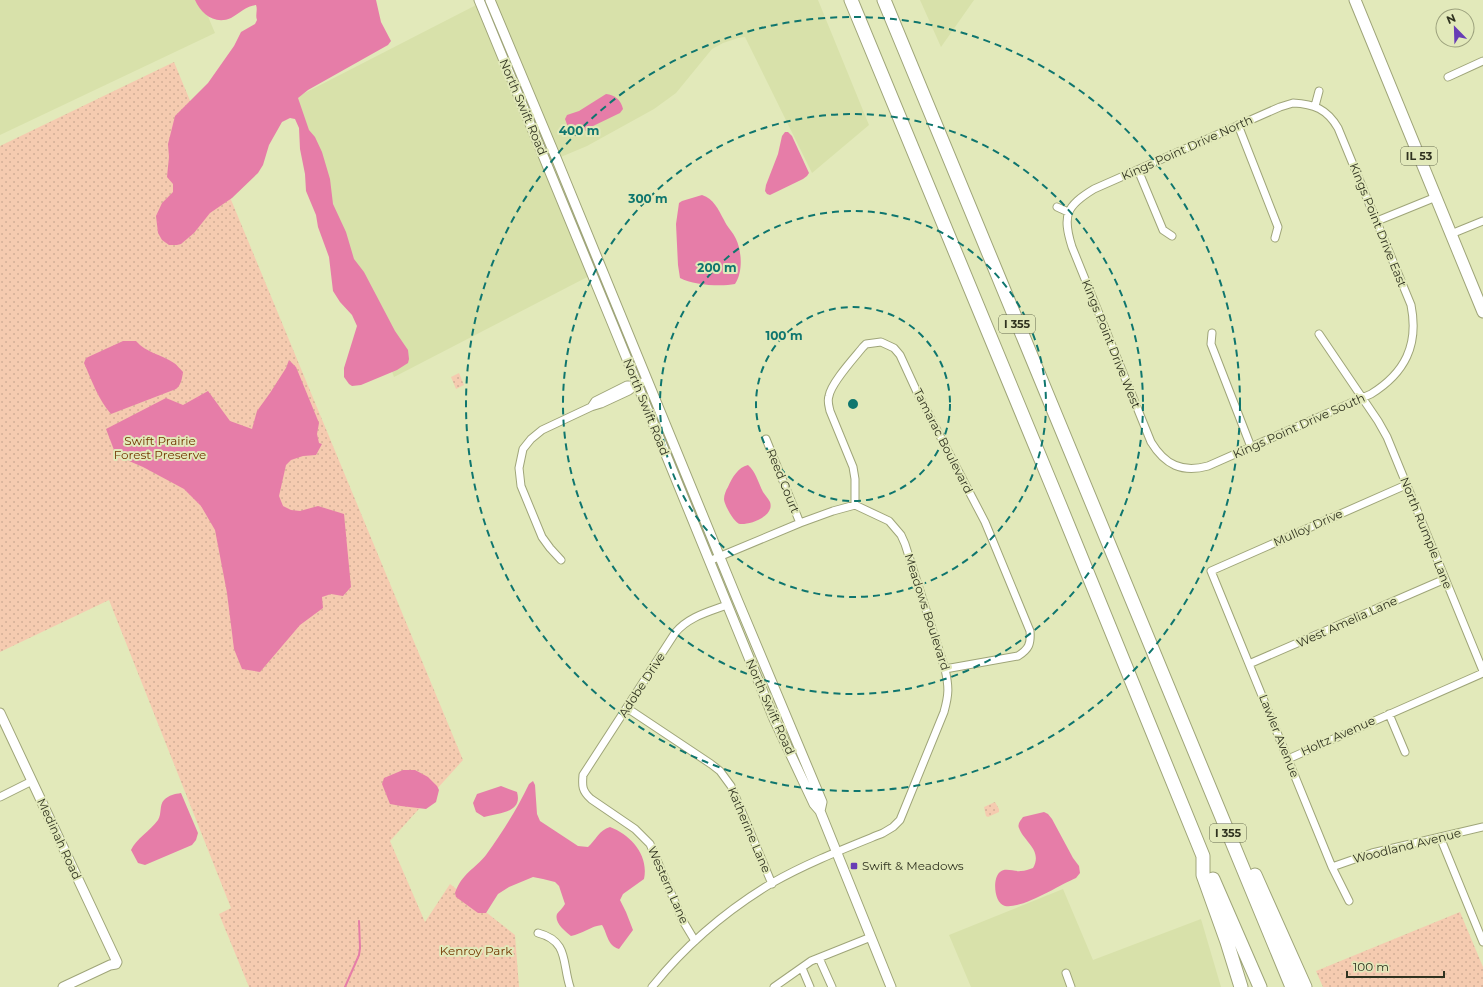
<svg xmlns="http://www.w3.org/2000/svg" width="1483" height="987" viewBox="0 0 1483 987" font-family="Montserrat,sans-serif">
<defs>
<pattern id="park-dots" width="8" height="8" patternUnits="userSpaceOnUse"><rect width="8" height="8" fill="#f5cbb0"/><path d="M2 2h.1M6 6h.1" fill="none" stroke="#d2af97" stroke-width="1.8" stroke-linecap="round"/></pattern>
</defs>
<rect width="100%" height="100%" fill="#e2e9ba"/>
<!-- built -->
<path fill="#d8e1aa" d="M0,0H201L215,33L0,135Z
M491,0H818L869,125L812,173L745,37L738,38L723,43L712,49L676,93L654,109L587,146L556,159Z
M920,0H974L941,47Z
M484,1L595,273L394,377L291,100Z
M1063,889L1093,960L1201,919L1221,987H971L949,935Z"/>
<!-- park -->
<path fill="url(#park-dots)" d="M174,62L463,760L390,841L425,922L450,884L515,935L519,987H249L219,914L231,908L109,600L0,652V146Z
M459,373L464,385L456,389L451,377Z
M995,802L999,809V812L988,817L986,816L984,807Z
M1460,912L1483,967V987H1323L1316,971Z"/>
<!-- water -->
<path fill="#e67da8" d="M195,0H376L381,22L391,41L388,45L308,90L298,98L309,130L315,137L322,152L330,179L333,204L346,232L354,259L364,272L395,331L408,350L409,359L408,363L397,370L361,385L352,386L349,384L344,377V368L357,326L352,315L340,302L333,291L329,257L318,227L316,215L306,191L305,174L300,149L299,128L295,119L290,118L282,122L269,145L263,165L258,173L232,198L210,213L194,233L181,244L177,245H169L162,240L158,233L156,216L162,203L173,192V184L167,177L169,157L168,144L175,116L208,83L234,46L241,32L255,24L257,20C255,15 258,10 256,5C246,6 240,13 231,18C215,25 201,14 195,0Z
M606,94C615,95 621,100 623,109L620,113L591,127L582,133L575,134L569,130L565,119L567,115L579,111Z
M785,132H788L792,136L809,173L807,176L803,179L770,195L767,194L765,191L766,185L778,154L782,136Z
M702,195C714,199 718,209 724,220C727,227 733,232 736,239C742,252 743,272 735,284C721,287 693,285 680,278L678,265L676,224L679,203L682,201Z
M123,341H136C146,353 161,354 174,363C177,365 180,369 183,372C182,379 181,385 176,389L111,414C98,399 92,381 84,363L86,358Z
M289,360L296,367L319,423L317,434L319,443L322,444L316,455L303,456L291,460L286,465L279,496L283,506L291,510L300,511L318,506L344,514L351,587L343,596L331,594L322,597L323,608L300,625L260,672L242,669L234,649L227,593L215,530L201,506L184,489L143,467L129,461L114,450L106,429L166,398L183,405L208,391L230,421L252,429L257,411L270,393L286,368Z
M748,465C756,472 758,482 763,492C765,495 768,498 770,502C775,516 750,525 740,524C734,523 724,504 724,499C724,495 726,490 728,487C732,478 738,467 748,465Z
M403,770H415L428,777L437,786L439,790L436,802L426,809L401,806L390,804L382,784L384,778Z
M533,781L535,785L537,814L540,821L578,846L588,847C596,840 599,830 610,827C631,835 649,855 644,879L623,894L620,900L626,912L633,930L619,949C607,945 608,935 602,925C591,926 582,934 571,936C565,931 554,923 557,914C559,911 563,908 565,904L559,886L555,882L543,879L533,877L509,887L498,894L486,913H478L456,897L455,893C462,873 475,869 486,855C502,833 517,809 529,784Z
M501,786L517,792C523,813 499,813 484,817L476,812L473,803L477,794Z
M181,793L198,833L196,840L192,845L145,865L138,863L131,850C136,839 150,831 158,820C162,814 159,805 164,800C169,795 175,794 181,793Z
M1044,812L1048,814L1052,819L1073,858L1079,866L1080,873L1076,878C1059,885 1023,909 1005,906C994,904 992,878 1000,872C1005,867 1015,872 1021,871C1025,871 1029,869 1033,868C1043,850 1024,842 1019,828C1017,824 1021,820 1023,817Z"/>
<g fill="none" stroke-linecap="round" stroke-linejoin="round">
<!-- stream -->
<path stroke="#e67da8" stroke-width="2" d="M345,987L359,955L360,948L359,921"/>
<!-- minor casing -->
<g stroke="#9fa579" stroke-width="9">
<path id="minor" d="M1448,77L1483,61
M1293,103C1314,104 1327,109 1338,128L1411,305C1419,345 1405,373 1371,394L1208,466C1182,473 1165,465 1151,442L1072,247C1062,215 1066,206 1094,189L1280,107Z
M1315,106L1319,91
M1238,125L1278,227L1275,238
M1138,170L1163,230L1172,236
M1057,207L1068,212
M1377,221L1436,197
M1451,234L1483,221
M1212,333L1211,344L1251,447
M1319,334L1378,421L1387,437L1483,671
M591,407L595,401L627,385H637
M766,439L800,523
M855,505V479L853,467L830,411C829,406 827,401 829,396C831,383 854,358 863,347L866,344L881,342L894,348L900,355L917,392L985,522L1030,631C1031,644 1029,649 1018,656L945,669
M561,560L550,548L542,537L521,486L519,468L523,449L531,439L542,430L591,407L601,404L629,391L637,385L647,380
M1249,664L1445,579
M627,708L711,764L720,771L731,786L772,884
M1389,714L1405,752
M1288,759L1483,673
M0,797L32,781
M1440,837L1483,942
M1332,867L1372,853L1483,827
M1349,901L1332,867L1211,571L1406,485
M538,933C569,941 562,963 570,987
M695,941L683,921L650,844L635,829L591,799C582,791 582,786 583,775L675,633C688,617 708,612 727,605
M819,958L832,987
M802,968L810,987
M1066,973L1071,987
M652,987C685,946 727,910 772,883C807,863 846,848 883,833L893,827L900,820L944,712C949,694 949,687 945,669L905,544L901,535L889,521L855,505L833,511L800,523L709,561
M774,987L811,961L871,937"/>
</g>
<!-- tertiary casing -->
<g stroke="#9fa579" stroke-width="11">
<path id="tertiary" d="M479,0L613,325L774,719L814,804L820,811L891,987
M490,0L557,160L737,599L822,802L820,811
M0,713L117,962L116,964L110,965L63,987"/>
</g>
<!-- primary casing -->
<g stroke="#9fa579" stroke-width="13">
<path id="primary" d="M1355,0L1483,312"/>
</g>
<!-- motorway casing -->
<g stroke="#9fa579" stroke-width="15">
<path id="motorway" d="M851,0L1059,503L1203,856V875L1227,942L1241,987
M884,0L1292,987
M1255,875L1305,987
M1213,879L1260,987"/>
</g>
<!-- minor -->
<use href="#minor" stroke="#fff" stroke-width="7"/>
<!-- tertiary -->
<use href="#tertiary" stroke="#fff" stroke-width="9"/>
<!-- primary -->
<use href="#primary" stroke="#fff" stroke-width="11"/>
<!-- motorway -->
<use href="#motorway" stroke="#fff" stroke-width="13"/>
</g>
<!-- distance rings -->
<g fill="none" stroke="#0f766e" stroke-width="2" stroke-dasharray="7 5">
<circle cx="853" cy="404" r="97"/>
<circle cx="853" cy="404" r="193"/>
<circle cx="853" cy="404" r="290"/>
<circle cx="853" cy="404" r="387"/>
</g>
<!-- markers -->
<rect fill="#683db5" stroke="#e2e9ba" stroke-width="1.5" x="850" y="862" width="8" height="8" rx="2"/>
<g text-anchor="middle" stroke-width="4" stroke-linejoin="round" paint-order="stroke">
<!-- shield labels -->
<g fill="#e2e9ba" stroke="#656a4e" stroke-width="1">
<rect x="1401" y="147" width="36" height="18" rx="3"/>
<rect x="999" y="315" width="36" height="18" rx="3"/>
<rect x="1210" y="824" width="36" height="18" rx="3"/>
</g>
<g font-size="11" font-weight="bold" fill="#303320">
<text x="1419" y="160">IL 53</text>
<text x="1017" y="328">I 355</text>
<text x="1228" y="837">I 355</text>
</g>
<!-- street labels -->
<g font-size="12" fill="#303320" stroke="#e2e9ba">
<text transform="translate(523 107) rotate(67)" y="4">North Swift Road</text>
<text transform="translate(1187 148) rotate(-24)" y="4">Kings Point Drive North</text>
<text transform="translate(1378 225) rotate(68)" y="4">Kings Point Drive East</text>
<text transform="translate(1111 344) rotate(68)" y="4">Kings Point Drive West</text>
<text transform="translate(646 407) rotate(68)" y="4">North Swift Road</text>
<text transform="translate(1299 426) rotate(-24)" y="4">Kings Point Drive South</text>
<text transform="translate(943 441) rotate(63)" y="4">Tamarac Boulevard</text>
<text transform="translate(783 481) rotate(68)" y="4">Reed Court</text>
<text transform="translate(1308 528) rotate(-24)" y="4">Mulloy Drive</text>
<text transform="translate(1426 533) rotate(68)" y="4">North Rumple Lane</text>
<text transform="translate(927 612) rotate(72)" y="4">Meadows Boulevard</text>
<text transform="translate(1347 622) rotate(-24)" y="4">West Amelia Lane</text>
<text transform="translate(642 685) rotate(-57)" y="4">Adobe Drive</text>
<text transform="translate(770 707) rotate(66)" y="4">North Swift Road</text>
<text transform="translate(1279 736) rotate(68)" y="4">Lawler Avenue</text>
<text transform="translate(1338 736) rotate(-24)" y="4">Holtz Avenue</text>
<text transform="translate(749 830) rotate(67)" y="4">Katherine Lane</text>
<text transform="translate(59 839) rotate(65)" y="4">Medinah Road</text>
<text transform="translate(1407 846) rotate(-14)" y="4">Woodland Avenue</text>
<text transform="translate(668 885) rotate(66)" y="4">Western Lane</text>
</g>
<!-- park labels -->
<g font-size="12" fill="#713700" stroke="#e2e9ba">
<text x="160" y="445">Swift Prairie<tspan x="160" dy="14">Forest Preserve</tspan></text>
<text x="476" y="955">Kenroy Park</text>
</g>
<!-- poi labels -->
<g font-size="12" fill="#303320" stroke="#e2e9ba" text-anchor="start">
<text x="862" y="870">Swift &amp; Meadows</text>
</g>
</g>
<circle cx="853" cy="404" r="6" fill="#0f766e" stroke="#e2e9ba" stroke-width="2"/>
<g font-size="12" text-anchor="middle" font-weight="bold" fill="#0f766e" stroke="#e2e9ba" stroke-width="4" stroke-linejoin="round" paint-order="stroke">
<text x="579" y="135">400 m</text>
<text x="648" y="203">300 m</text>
<text x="717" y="272">200 m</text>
<text x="784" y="340">100 m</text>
</g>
<!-- north arrow -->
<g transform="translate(1455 28) rotate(337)"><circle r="19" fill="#e2e9ba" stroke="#9ba07c"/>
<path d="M0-3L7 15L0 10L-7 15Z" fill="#683db5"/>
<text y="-6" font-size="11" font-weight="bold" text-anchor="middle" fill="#303320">N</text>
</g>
<!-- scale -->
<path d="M1347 971v6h97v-6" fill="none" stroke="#303320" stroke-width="2"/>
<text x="1353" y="971" font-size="12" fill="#303320" stroke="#e2e9ba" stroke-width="3" paint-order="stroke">100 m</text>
</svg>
